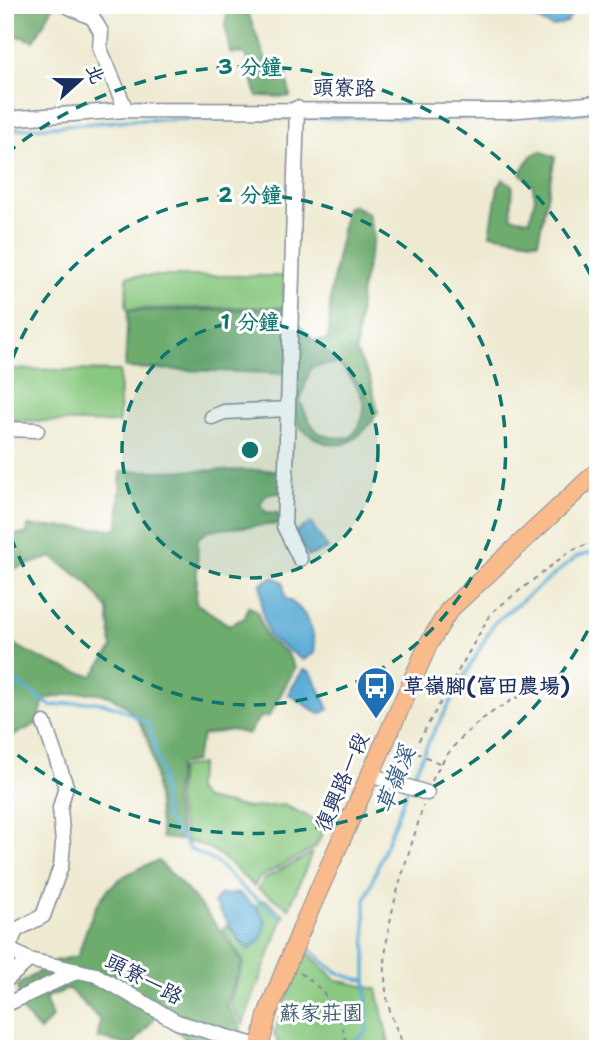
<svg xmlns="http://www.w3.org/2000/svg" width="603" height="1054" viewBox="0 0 603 1054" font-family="'Shantell Sans','LXGW WenKai TC',sans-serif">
<rect width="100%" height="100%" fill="#fff"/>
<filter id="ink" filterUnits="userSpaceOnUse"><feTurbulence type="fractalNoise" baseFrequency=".0143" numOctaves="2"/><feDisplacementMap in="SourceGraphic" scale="14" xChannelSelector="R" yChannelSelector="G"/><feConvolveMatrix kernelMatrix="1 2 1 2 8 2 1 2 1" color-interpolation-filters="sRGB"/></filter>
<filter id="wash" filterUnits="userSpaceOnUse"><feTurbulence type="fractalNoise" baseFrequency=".00686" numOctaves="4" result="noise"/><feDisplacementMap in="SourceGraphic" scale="28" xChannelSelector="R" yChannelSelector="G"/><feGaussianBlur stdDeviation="1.57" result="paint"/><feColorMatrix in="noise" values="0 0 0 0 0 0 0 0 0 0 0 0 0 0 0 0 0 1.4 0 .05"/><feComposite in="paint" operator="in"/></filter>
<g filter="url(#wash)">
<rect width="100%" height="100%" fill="#eeead1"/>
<!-- green -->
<path fill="#88c87f" stroke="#527c6e" stroke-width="2" d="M127,276H284V307L126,309Z
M5,369L120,371L119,423L5,420Z
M201,764L195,789L204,799L248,808L284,805L326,825L316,847L259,878L254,886C233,869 215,843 187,842L177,802L180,768Z
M312,853L289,908L258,889L264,879Z
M259,900L267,901L284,915L243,1024L229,1003L244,962L223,929L227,925L248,950L266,921L257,908Z
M304,949L336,980L377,989L390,1049H282L274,1034Z"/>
<!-- forest -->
<path fill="#6eac6e" stroke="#446e66" stroke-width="2" fill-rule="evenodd" d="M5,5H54L34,41L5,32Z
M229,5H245L267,63L286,71L290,97L257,96L245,54L230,53L225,24Z
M540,151L555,157L538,242L490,234L498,187L503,179L513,185L511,217L530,220L535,197L532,183L520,173L531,156Z
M352,205L368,213L374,237L361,291L356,352L370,378L378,412C363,437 342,456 313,437C307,433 297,426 295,418C291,404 293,389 293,374L125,368L128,311L284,309L313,340H328L331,292L346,208ZM339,363C359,388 377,408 351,437C317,441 313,430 300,401L311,367Z
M281,470L280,493L267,494L260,504L266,512L279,513V524L210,530L198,538L196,603L229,625L245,618L248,606L257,611L267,639L287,653L295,668L269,716L259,718L248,734L232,730L203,735L194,762L179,765L174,801L183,840L162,838C152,788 164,714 103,694C87,689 60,697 44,699L38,723L5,740V638C33,657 61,669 93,676L112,648L108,610L88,583L52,557L17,568H5V534H27L28,526L118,529L121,471Z
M158,861C191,892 217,923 242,962L226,1004L241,1028L237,1049H194L174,1026L157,1015L132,1046L98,1038L100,1020L69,989L45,998L52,1018L40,1031L23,1012L17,986L55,961L78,956C94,903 102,880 158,861Z"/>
<!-- water -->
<path fill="#5aacd5" stroke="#3a6e9a" stroke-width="2" d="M529,5H576V6L567,22L552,27L535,18Z
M311,523L328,549L308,556L295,532Z
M273,577L283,582L285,598C307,609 315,631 315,653L303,660L269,637L262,611L261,583Z
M303,670L311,672L329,709L320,714L288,694Z
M238,893L257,908L266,921L262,939L248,950L214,903L219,895Z"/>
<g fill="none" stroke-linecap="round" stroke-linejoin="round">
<!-- stream -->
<path stroke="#5aacd5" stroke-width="3.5" d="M540,115L598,112
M299,118H491
M5,130L134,120L291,118
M5,675L51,706C101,699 104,699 149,724L160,767L165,816L190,849L216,862L246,891L282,918
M410,783L430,739L494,623L576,557L598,550
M310,949C328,967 340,978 366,980
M314,1049L355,1041L367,1031L365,900L407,790"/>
</g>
</g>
<g filter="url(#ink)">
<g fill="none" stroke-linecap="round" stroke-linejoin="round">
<!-- minor casing -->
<g stroke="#848c98" stroke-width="17">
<path id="minor" d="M65,5L93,18L101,32L100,49L126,110
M5,119L126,110L509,111L598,103
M288,409L284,526L300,559
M212,417L224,412L288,409L297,108
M5,429L37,430
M44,723L66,786L60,808L63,844L61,866L43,916L16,930L8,949L29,960L96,975L177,1022L260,1047
M370,775L427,793
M5,981L29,960
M5,1005L78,971"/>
</g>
<!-- major casing -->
<g stroke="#848c98" stroke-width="20">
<path id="major" d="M259,1049L268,1012L304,923L429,643L449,610L598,471"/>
</g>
<!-- path -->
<path stroke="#848c98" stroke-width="2" stroke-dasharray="5 5" stroke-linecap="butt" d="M439,763L413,751L491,613L570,551L598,540
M432,781C457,726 508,699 561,677
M300,973C329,992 341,1015 348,1049
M405,1049C399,1034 391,1018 388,1003C375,937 406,868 423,806"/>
<!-- minor -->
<use href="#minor" stroke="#fff" stroke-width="14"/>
<!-- major -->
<use href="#major" stroke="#fabb8c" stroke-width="18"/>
</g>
</g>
<!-- distance rings -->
<circle cx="250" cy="450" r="128" fill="#0f766e" fill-opacity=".12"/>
<g fill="none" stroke="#0f766e" stroke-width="3.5" stroke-dasharray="12 9">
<circle cx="250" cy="450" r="128"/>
<path d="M6 378A255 255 0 1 1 6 522"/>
<path d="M597 612A383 383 0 0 1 6 746M6 154A383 383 0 0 1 597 288"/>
</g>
<!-- icons -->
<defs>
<g id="bus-pin" transform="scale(2.0125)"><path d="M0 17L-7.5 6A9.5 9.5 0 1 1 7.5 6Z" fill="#1f6fb2" stroke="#fff"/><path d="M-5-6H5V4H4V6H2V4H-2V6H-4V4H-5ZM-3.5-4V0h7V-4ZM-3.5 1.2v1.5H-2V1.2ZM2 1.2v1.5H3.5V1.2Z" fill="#fff"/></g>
</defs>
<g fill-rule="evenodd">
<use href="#bus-pin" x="376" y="686"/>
</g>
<g text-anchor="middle" stroke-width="6" stroke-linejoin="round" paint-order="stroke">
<!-- street labels -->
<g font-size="21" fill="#1b2f5e" stroke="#fff">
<text transform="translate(344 88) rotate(1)" y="7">頭寮路</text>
<text transform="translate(342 782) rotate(-67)" y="7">復興路一段</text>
<text transform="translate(144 979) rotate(28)" y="7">頭寮一路</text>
</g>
<!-- poi labels -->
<g font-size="21" font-weight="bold" fill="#1b2f5e" stroke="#fff" text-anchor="start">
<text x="403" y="693">草嶺腳(富田農場)</text>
</g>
<!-- park labels -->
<g font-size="21" fill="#3c5d68" stroke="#fff">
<text x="321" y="1020">蘇家莊園</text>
</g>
<!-- water labels -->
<g font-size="23" font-style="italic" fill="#315b88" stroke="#fff">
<text transform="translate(395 779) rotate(-68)" y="8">草嶺溪</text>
</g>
</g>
<circle cx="250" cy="450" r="10" fill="#0f766e" stroke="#fff" stroke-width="3.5"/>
<g font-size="21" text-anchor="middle" font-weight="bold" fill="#0f766e" stroke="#fff" stroke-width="6" stroke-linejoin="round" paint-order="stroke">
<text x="250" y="74">3 分鐘</text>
<text x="250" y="202">2 分鐘</text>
<text x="250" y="329">1 分鐘</text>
</g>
<!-- margin -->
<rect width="603" height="1054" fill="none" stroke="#fff" stroke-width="28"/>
<!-- north arrow -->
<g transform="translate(80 80) rotate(69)" stroke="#ffffff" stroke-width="5" paint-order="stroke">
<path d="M0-5L12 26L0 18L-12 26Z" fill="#1b2f5e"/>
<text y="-10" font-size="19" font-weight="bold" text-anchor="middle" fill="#1b2f5e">北</text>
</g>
</svg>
